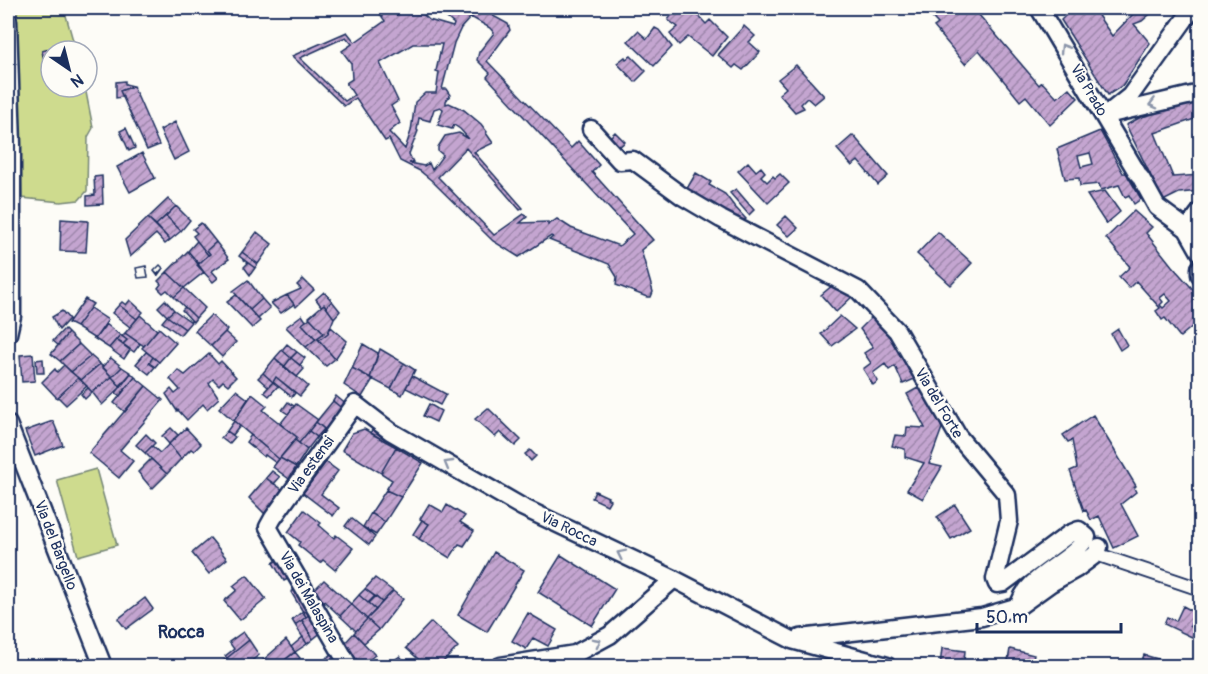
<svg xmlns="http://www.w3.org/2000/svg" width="1208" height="674" viewBox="0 0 1208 674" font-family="Pangolin,sans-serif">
<defs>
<pattern id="garden-dots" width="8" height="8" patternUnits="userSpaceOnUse" patternTransform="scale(1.5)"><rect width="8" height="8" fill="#cedb8e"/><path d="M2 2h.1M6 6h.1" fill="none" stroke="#b0bc7d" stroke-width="1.8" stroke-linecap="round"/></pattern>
<pattern id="building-hatch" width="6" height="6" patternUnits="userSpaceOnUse" patternTransform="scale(1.5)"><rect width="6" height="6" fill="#c4a5d0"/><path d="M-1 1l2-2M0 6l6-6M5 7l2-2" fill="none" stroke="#9e87ac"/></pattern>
</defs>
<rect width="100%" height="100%" fill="#fdfcf7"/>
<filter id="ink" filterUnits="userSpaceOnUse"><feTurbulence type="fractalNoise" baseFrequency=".0167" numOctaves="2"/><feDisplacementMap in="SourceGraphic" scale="12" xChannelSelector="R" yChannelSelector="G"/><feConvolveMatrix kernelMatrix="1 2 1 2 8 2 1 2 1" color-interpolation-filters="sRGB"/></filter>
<g filter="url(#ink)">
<!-- green -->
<path fill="#cedb8e" stroke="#748576" stroke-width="1.5" d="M17,8H63L65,12L76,51H51V87H85L93,128L88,137L87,191L79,200L61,202L22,198Z
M96,469L117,545L78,556L57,480Z"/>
<!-- garden -->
<path fill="url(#garden-dots)" stroke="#748576" stroke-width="1.5" d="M827,661L863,666H799L800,664Z"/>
<!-- building -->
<path fill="url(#building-hatch)" stroke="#1b2f5e" stroke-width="1.5" fill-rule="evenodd" d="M376,8H388L396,15L406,8H417L429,20L453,27L454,24L435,8H457L467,13L471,8H479L508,24L510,30L487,61L571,148L578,141L599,165L592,172L653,240L641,250L653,292L651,297H647L616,285L617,277L609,264L549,240L553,237L551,236L519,257L493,241L431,180L420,171L400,161L389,139L385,141L356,98L344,106L292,56L347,32L355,42L385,21ZM471,17L490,28L494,33L479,52L477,60L490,73L487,77L633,234L619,246L571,228L557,219L548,225V222L520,223L527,217L524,214L494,235L438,177L466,148L520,210L523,208L474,152L493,143L486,133L487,132L481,124L464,110L449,103L446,104V101L450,95L446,89H442L454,43L461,28ZM346,37L352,44L342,51L351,63L352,79L346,83L354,95L345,101L300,58ZM413,44H442L436,71L439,72L436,93H425L415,102L411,131L405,149L389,132L400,123L391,106L398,101L380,63ZM440,107L443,109L438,125L452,129L454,125L460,129L469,139L459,133L445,136L438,147V151L443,155L432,170L429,163L424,166L409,163L413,162L409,154L418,131L417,130L419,118L430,121L434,109Z
M674,8H691L706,24L710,20L727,37L712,56L688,37L679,45L670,34L678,27L668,20L676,9Z
M923,8H973L1039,85L1042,82L1057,98L1069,88L1078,98L1050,125L1026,96L1020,101L979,50L965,64L934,27L938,24Z
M1073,8H1093L1112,36L1135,12L1131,8H1157L1142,21L1134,24L1150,43L1122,86L1108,95L1061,20Z
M744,26L755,36L749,42L760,52L743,70L736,65L733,68L718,55Z
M655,28L659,30L672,47L654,66L628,41L638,31L647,39Z
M49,49L51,69L46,71L42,51Z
M631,56L646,71L635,82L617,63L625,57L626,59Z
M796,65L824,96L814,104L807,98L801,104L804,108L795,112L779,94L786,88L778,79Z
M125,81V84L133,86L120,91L123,97L116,98V82Z
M133,86L159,145L147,150L120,91Z
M1199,100L1200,117L1155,133L1173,177L1200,175V191L1179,193L1163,201L1152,178H1129L1141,199L1134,204L1129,195L1125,197L1119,185L1101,190L1099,184L1080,186L1079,178L1065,179L1057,149L1100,131L1123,173L1150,174L1126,125L1141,117ZM1090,153L1093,164L1081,167L1078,156Z
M175,122L189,152L174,160L160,130Z
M126,128L135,148L129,151L120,131Z
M615,132L625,142L619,147L609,138Z
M1200,132V159H1199L1194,134Z
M853,135L888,176L878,185L858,161L852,166L837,149Z
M142,153L155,178L130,192L117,167Z
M748,162L756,171L761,167L765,172L761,176L767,182L773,176L775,178L780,174L789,183L768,203L738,171Z
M696,173L711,182L709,185L725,194L734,206L746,219L741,223L685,192Z
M102,176L103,204L87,205V196L95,195L94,177Z
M736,189L754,210L749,215L730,193Z
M1105,191L1120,212L1106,224L1087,195Z
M168,199L176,206L156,225L148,218Z
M176,206L190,220L181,231L166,216Z
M1134,211L1152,227L1146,233L1172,266L1200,297V323L1196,327L1194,325L1180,337L1165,318L1162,320L1156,311L1160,308L1136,281L1129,288L1119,277L1130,267L1106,238ZM1165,294L1171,301L1163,308L1160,305L1163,302L1160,298Z
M166,216L181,231L170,240L156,225Z
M786,216L798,228L789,236L777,225Z
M148,218L170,240L165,244L156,234L130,257L125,240Z
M61,219L88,221L86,252L60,251Z
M201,223L216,242L207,250L210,254L208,255L193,236L197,233L193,229Z
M257,232L272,244L258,264L242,252Z
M938,232L972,263L951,285L917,254Z
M197,241L208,255L199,264L188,251Z
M216,242L229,259L212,271L218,278L213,282L197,265L210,254L207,250Z
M188,251L204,272L184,288L167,272Z
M242,252L258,264L255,268L239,256Z
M248,263L255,268L250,275L244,267Z
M160,265L163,268L157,275L154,271Z
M160,265L163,268L158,275L154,271Z
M146,266L148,277L138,278L136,268Z
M146,266L148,277L138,278L136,268Z
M167,272L184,288L174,297L167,290L163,293L158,288L161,284L158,281Z
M303,279L314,290L296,307L287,295L301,289L297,285Z
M248,280L262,299L250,310L233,291Z
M833,285L853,296L836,312L821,295Z
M184,288L205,308L196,318L174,297Z
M324,292L332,301L326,307L324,304L321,306L316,299Z
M236,295L260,321L252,328L227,302Z
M287,295L294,304L281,313L271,303Z
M85,299L93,304L76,327L68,323Z
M262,299L270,308L258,319L250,310Z
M130,300L143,312L137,319L119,305L122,302L126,305Z
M165,300L174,310L167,316L158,307Z
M332,301L340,311L334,318L326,307Z
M324,304L334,318L328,333L319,340L317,338L324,333L309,317Z
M119,305L137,319L130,327L112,313Z
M185,307L196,318L193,322L182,310Z
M90,308L108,320L95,339L76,327Z
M174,310L191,322L185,329L167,316Z
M62,311L69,319L59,330L52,317Z
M140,315L157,330L144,346L125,333Z
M211,315L227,330L211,346L195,331Z
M302,315L306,321L302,324L316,339L306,347L286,327Z
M167,316L185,329L180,335L162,322Z
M840,316L855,329L832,346L821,334Z
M873,316L892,336L917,378L903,384L895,366L889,370L885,364L873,373L878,381L873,385L863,369L871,363L864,353L873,347L860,329Z
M310,318L324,333L316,339L302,324Z
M106,324L120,335L109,348L95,339Z
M331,327L347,341L335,359L319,340L328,333Z
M159,328L176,343L159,362L142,348Z
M64,329L68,333L58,345L53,341Z
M1118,329L1127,345L1120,350L1111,334Z
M1200,330V351L1191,345Z
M225,332L236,342L222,357L211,346Z
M68,333L79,344L60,361L51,354Z
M125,333L140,344L134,352L123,344L127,340L122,336Z
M120,335L127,340L123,344L116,340Z
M317,338L335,359L326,366L306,347Z
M116,340L130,350L124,359L109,348Z
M79,344L91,356L71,372L60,361Z
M287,344L297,352L291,358L282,350Z
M363,344L378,353L370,378L352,368Z
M380,349L404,363L391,389L370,378Z
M282,350L291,358L284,367L275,358Z
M146,352L153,357L149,363L155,367L149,374L136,364Z
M297,352L305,358L300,365L291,358Z
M33,354L35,381L22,382L20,355Z
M209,354L218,364L221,361L236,377L228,385L223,381L219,385L213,379L209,383L219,398L207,409L203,404L187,420L178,410L177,411L166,394L171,389L175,394L180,390L170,379L178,370L185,375Z
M91,356L100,364L81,380L71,372Z
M153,357L159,362L155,367L149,363Z
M111,358L122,367L112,377L102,367Z
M275,358L308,386L300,396L276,377L273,382L263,373Z
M291,358L304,369L297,377L284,367Z
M43,359L44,373H37L36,360Z
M404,363L415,370L402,395L391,389Z
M100,364L112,377L92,392L81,380Z
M64,365L78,378L57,398L42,382L55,369L57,372Z
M122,367L131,373L120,386L112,377Z
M352,368L373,379L362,397L344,385Z
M131,373L135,377L120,396L116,393Z
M263,373L273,382L268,387L258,378Z
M412,376L446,394L440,405L406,388Z
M112,377L121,387L102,405L92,392Z
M135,377L146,386L125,412L114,403Z
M276,377L295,393L292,397L273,382Z
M78,378L87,386L66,405L58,397Z
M273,382L278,386L269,396L264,392Z
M923,385L942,428L929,464L942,467L923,499L907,490L924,463L905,457V449L892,446L895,435L906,436L907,427L925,428L907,394Z
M146,386L163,400L120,450L133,461L119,478L89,453Z
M88,388L92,392L85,399L81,394Z
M236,390L248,399L234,421L219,408Z
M252,394L267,406L263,410L297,437L279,459L234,421Z
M336,396L348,406L344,410L333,401Z
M333,401L344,410L327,431L316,422Z
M288,402L294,406L288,414L282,410Z
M296,404L318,420L299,443L295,440L297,437L280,424Z
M429,404L441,411L436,422L423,416Z
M488,408L521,440L515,446L500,432L495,437L475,419Z
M1093,415L1136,486L1134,488L1136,492L1121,504L1138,536L1114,548L1099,516L1091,520L1086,510L1084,511L1070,471L1077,468L1072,440L1068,442L1063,435Z
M53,421L63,445L35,456L25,431Z
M234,421L240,426L233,435L227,431Z
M316,422L324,429L317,437L309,431Z
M374,427L399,441L396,447L370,433Z
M171,428L178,435L169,444L162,436Z
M186,428L201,444L194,451L191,449L181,459L169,444Z
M364,429L396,447L381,473L342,450L352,433Z
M227,431L235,437L229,444L221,438Z
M309,431L317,437L307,450L299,443Z
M146,434L155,443L145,453L136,445Z
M251,435L279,459L276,463L265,455L264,457L246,442Z
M295,440L307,450L296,467L280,458Z
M169,444L181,459L167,474L145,453L152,446L160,453Z
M396,447L423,463L401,497L386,490L392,480L381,473Z
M530,450L536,456L531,461L525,454Z
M280,458L296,467L289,479L273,467Z
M151,459L167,474L152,489L138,472Z
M326,462L338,471L321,494L339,508L333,516L303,493Z
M272,471L280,477L274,484L266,478Z
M266,478L283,490L265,514L249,498Z
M386,490L401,497L385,522L371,513Z
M595,491L608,497L607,498L610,500L607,505L592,498Z
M429,504L443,512L447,505L465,516L460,522L474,531L464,546L459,544L450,558L419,539L429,524L420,519Z
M955,505L970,528L951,539L937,517Z
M304,510L321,523L319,525L334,538L336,535L353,548L335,570L323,560L320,563L298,545L300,542L288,532Z
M371,513L385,522L376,535L363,527Z
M351,518L375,537L369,545L345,526Z
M422,520L429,524L419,539L413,534Z
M210,538L227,559L209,574L192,553Z
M494,552L524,570L487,632L458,615Z
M561,555L615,589L592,626L538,592Z
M280,558L292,577L284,581L273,563Z
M247,575L266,599L240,620L224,601L237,590L233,586Z
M375,578L393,591L382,602L365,589Z
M324,580L351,604L340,616L313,591Z
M299,587L313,612L306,617L291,592Z
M365,589L375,596L368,603L359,595Z
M393,591L403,599L379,630L367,619Z
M359,595L376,610L367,619L351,604Z
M375,596L382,602L376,610L368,603Z
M145,598L153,609L126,629L118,619Z
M351,604L367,619L356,631L340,616Z
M1183,606L1196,613L1190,626L1200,631L1196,639L1164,624L1167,617L1176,621Z
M303,611L306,617L295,625L292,620Z
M313,612L323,631L313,639L302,620Z
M528,613L557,630L548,646L533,638L526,649L512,641Z
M367,619L379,630L364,643L354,633Z
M302,620L313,639L307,644L295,625Z
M431,622L458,647L439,666H426L406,648Z
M243,632L249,640L227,658L225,656L234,649L229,642Z
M354,633L375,655L361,666H357L343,645Z
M303,637L307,644L295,652L291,647Z
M249,640L259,655L245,666H234L227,658Z
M286,640L295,652L277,666H266L261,662Z
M942,648L965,651L964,662L955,661V666H940Z
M1010,649L1034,655L1031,666H1007Z
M295,652L300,658L290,665L286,659Z
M335,652L343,666H320L318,664Z
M1144,655L1161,660L1158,666L1141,663Z
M400,656L408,666H386Z
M227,658L234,666H217Z"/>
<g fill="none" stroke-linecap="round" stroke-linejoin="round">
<!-- pedestrian casing -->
<g stroke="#1b2f5e" stroke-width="16">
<path id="pedestrian" d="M1096,554L1200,589"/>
</g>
<!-- minor casing -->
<g stroke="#1b2f5e" stroke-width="21">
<path id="minor" d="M1039,8L1138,174
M8,21L12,144V316L8,334
M1111,114L1200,93
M1105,116L1130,96L1193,8
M591,129L620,161L633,160L682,196L721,219L858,290L897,331L958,436L1007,495L1009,521L995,579L997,584L1003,583L1069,534L1079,530L1087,537C1070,564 1026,575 1019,606
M1141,178L1157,207L1187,229L1200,252
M1187,229L1200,212
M1200,268V275
M8,424L103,666
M800,638L982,617L1019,606L1051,583L1076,569L1096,554L1099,547
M349,666L268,527L273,518L355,404L390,431L522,507L674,579L792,640L887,666
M500,666L575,654L610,635L674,579"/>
</g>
<!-- pedestrian -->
<use href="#pedestrian" stroke="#fdfcf7" stroke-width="12"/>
<!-- minor -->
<use href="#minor" stroke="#fdfcf7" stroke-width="16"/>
</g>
<!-- one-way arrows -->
<defs><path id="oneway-chevron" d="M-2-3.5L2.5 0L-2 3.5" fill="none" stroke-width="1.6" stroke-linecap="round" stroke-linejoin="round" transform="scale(1.5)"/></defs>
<g stroke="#8c96aa">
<use href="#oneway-chevron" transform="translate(1064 48) rotate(-121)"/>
<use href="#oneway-chevron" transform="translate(1153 104) rotate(166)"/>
<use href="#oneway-chevron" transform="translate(448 464) rotate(-150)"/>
<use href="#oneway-chevron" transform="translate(621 554) rotate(-154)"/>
<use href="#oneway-chevron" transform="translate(597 642) rotate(-28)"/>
</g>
</g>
<g text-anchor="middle" stroke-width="4.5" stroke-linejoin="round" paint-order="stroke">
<!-- street labels -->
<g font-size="15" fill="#1b2f5e" stroke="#fdfcf7">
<text transform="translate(1089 90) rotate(59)" y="5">Via Prado</text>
<text transform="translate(939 403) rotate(59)" y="5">Via del Forte</text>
<text transform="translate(311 465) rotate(-54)" y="5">Via estensi</text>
<text transform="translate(569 529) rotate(26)" y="5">Via Rocca</text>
<text transform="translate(56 545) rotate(69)" y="5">Via del Bargello</text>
<text transform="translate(309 597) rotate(60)" y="5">Via dei Malaspina</text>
</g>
<!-- quarter labels -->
<g font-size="18" font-weight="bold" fill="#1b2f5e" stroke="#fdfcf7">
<text x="181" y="638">Rocca</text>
</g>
</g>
<!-- margin -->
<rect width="1208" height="674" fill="none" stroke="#fdfcf7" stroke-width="30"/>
<rect x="15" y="15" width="1178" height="644" fill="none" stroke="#1b2f5e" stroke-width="2" filter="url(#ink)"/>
<!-- north arrow -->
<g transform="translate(69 69) rotate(145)"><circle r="28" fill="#fdfcf7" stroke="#a3aaba" stroke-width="1.5"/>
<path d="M0-4.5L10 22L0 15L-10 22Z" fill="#1b2f5e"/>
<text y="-9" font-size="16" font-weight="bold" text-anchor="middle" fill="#1b2f5e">N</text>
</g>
<!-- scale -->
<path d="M977 623v9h144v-9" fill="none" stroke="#1b2f5e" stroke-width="3"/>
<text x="986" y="623" font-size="18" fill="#1b2f5e" stroke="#fdfcf7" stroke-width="4.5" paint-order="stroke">50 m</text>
</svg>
